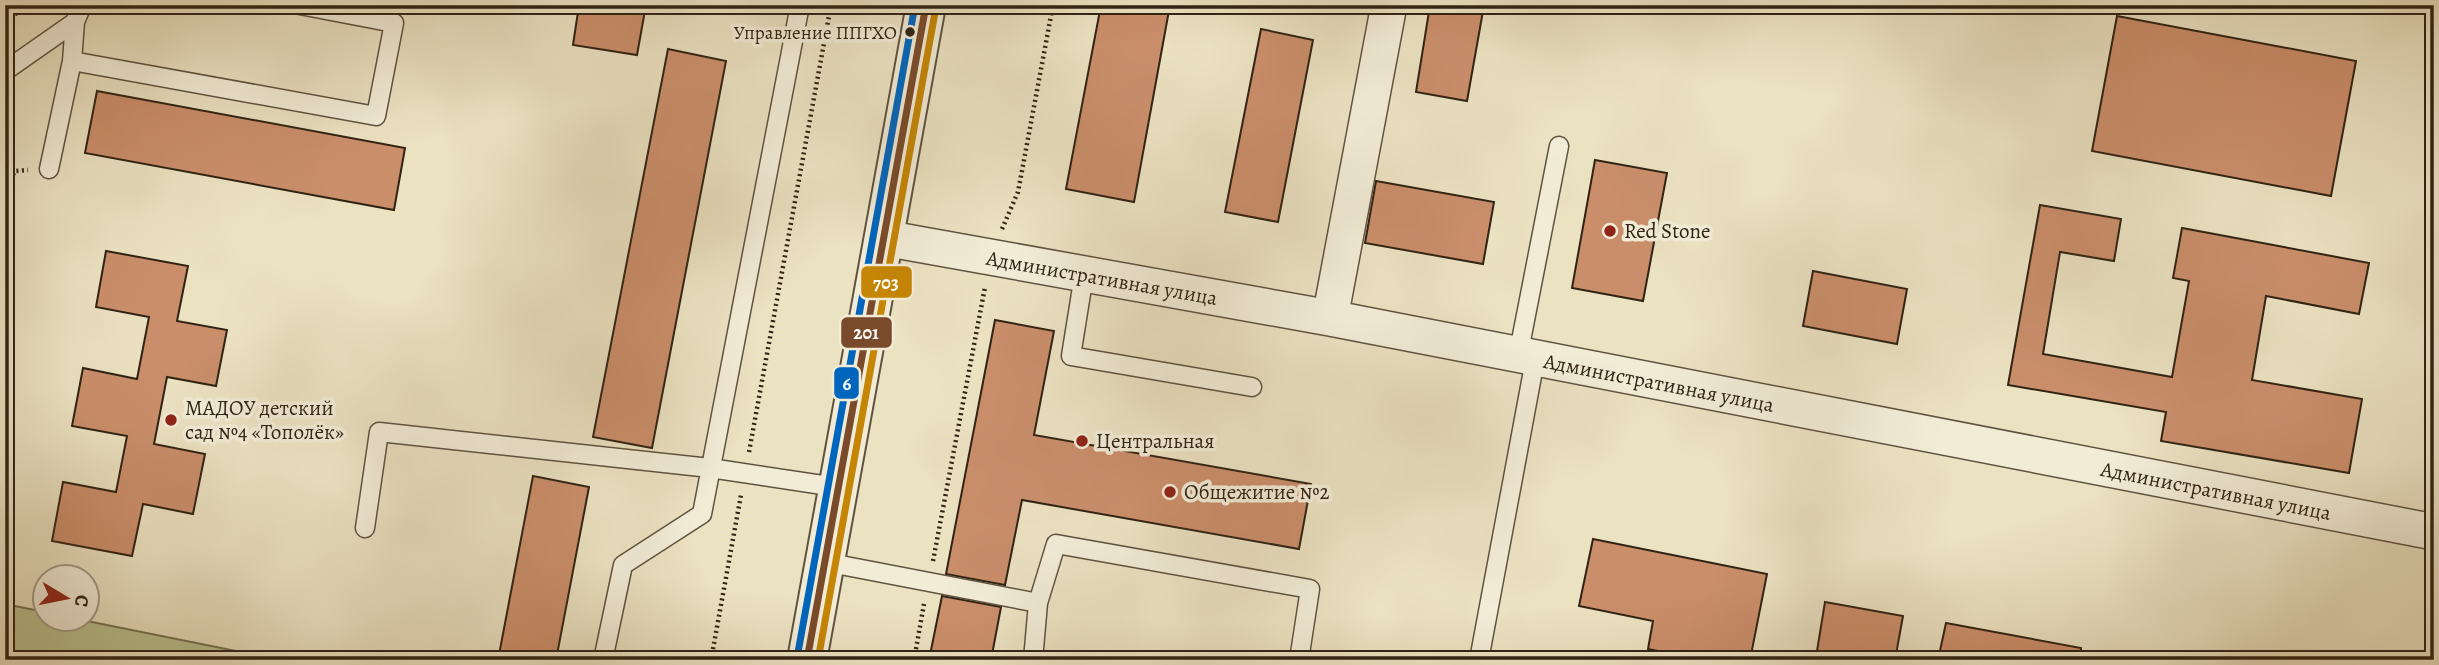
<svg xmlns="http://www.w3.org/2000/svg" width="2439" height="665" viewBox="0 0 2439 665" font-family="Alegreya,serif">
<rect width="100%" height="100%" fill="#ebe2c2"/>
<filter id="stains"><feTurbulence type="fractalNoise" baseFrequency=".00286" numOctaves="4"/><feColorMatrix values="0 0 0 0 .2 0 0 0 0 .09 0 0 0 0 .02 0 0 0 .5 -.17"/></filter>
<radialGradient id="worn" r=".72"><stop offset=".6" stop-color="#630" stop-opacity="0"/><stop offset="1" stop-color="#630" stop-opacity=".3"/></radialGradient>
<!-- pitch -->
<path fill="#bac291" stroke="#757252" stroke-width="2" d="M5,604L45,612L46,620H82L281,660H5Z"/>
<!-- building -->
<path fill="#ca8e6b" stroke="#302314" stroke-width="2" d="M579,5H646L637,55L573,45Z
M1101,5H1170L1134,202L1066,189Z
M1430,5L1483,11L1467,101L1416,92Z
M2117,16L2356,61L2331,196L2092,151Z
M1261,29L1313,40L1278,222L1225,212Z
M668,49L726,61L652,448L593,437Z
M97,91L405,148L394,210L85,153Z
M1595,160L1667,173L1643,301L1572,288Z
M1376,181L1494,202L1483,264L1365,243Z
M2040,205L2121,219L2114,261L2060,252L2043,354L2172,377L2189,281L2173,278L2182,228L2369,263L2359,314L2266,296L2252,380L2362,399L2349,473L2161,441L2166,412L2008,385Z
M106,251L188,266L177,321L227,330L216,386L167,377L154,444L205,454L193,514L143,504L132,556L52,541L63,482L116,492L127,436L72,426L83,368L137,379L149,317L96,307Z
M1813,271L1907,289L1897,344L1803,326Z
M995,320L1054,331L1034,435L1311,484L1299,549L1022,500L1005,585L946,574Z
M533,476L589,487L556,660H498Z
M1593,539L1767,574L1750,660H1702L1648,649L1653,621L1579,606Z
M942,596L1001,607L991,660H929Z
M1825,602L1903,616L1895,660H1865L1817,651Z
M1946,623L2081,648L2080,660H1938Z"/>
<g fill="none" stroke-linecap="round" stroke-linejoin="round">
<!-- service casing -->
<g stroke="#5f5340" stroke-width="21">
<path id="service" d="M75,22L72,61L376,116L394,23L300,5
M5,71L75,22L82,5
M49,169L72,61
M1084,275L1071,356L1252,387
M1518,356L1559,146
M365,528L379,432L710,468L836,487
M825,562L1038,603
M603,660L623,565L702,514L800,5
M1033,660L1038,603L1056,544L1310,589L1299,660
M1479,660L1535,360"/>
</g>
<!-- minor casing -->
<g stroke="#5f5340" stroke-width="38">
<path id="minor" d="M884,238L1330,318L2434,532
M1330,318L1389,5"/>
</g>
<!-- tertiary casing -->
<g stroke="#5f5340" stroke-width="42">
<path id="tertiary" d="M807,660L926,5"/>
</g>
<!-- path -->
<path stroke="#302314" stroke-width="4.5" stroke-dasharray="2 3.5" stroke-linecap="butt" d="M5,19L34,5
M5,189L15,171L28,170
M1002,229L1018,192L1053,5
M749,452L831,5
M933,561L985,287
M711,660L741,495
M914,660L924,604"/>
<!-- service -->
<use href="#service" stroke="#f2ecd7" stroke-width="18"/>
<!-- minor -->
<use href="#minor" stroke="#f2ecd7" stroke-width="35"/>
<!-- tertiary -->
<use href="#tertiary" stroke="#f2ecd7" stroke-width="38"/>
<!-- bus-1 casing -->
<g stroke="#f2ecd7" stroke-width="12">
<path id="bus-1" d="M807,660L926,5"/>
</g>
<!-- bus-2 casing -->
<g stroke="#f2ecd7" stroke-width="12">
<path id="bus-2" d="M818,660L936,7"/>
</g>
<!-- bus-3 casing -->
<g stroke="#f2ecd7" stroke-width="12">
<path id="bus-3" d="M797,658L915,5"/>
</g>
<!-- bus-1 -->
<use href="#bus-1" stroke="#7a4b2a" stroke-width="7"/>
<!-- bus-2 -->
<use href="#bus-2" stroke="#c58505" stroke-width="7"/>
<!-- bus-3 -->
<use href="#bus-3" stroke="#0065bd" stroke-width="7"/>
</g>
<!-- markers -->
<circle fill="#302314" stroke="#f2ecd7" stroke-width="2.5" cx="910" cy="32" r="6"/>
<g fill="#8f2418" stroke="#f2ecd7" stroke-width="2.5">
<circle cx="1610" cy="231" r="7"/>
<circle cx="171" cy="420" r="7"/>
<circle cx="1082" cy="441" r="7"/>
<circle cx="1170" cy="492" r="7"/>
</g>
<g text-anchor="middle" stroke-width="7" stroke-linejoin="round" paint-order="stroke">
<!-- bus labels -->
<g font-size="19" fill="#302314" stroke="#f2ecd7" text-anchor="end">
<text x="897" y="39">Управление ППГХО</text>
</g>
<!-- poi labels -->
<g font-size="21" fill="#302314" stroke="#f2ecd7" text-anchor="start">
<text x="1624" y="238">Red Stone</text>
<text x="185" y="415">МАДОУ детский<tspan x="185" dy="24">сад №4 «Тополёк»</tspan></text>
<text x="1096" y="448">Центральная</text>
<text x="1184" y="499">Общежитие №2</text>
</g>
<!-- street labels -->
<g font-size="21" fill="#302314" stroke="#f2ecd7">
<text transform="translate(1102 278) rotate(10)" y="7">Административная улица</text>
<text transform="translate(1659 383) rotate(11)" y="7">Административная улица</text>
<text transform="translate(2216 491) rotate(11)" y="7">Административная улица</text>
</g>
</g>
<g stroke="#f2ecd7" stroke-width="2.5">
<rect x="860" y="265" width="53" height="34" rx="7" fill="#c58505"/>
<rect x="840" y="316" width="53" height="33" rx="7" fill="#7a4b2a"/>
<rect x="833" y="366" width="27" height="34" rx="7" fill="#0065bd"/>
</g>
<g font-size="19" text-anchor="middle" font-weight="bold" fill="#fff">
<text x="886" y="289">703</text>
<text x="866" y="339">201</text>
<text x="847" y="390">6</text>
</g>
<!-- margin -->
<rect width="2439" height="665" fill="none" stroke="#ebe2c2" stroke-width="28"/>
<rect x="7" y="7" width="2425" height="651" fill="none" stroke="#302314" stroke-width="3.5"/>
<rect x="14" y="14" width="2411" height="637" fill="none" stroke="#302314" stroke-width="2"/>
<!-- north arrow -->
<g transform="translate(66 598) rotate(100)"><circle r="33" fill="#f2ecd7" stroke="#a49c89" stroke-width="2"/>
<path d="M0-5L12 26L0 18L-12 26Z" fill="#8f2418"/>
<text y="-10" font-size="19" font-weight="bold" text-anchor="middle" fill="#302314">С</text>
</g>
<rect width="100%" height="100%" filter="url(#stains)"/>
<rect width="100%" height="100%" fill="url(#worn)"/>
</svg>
